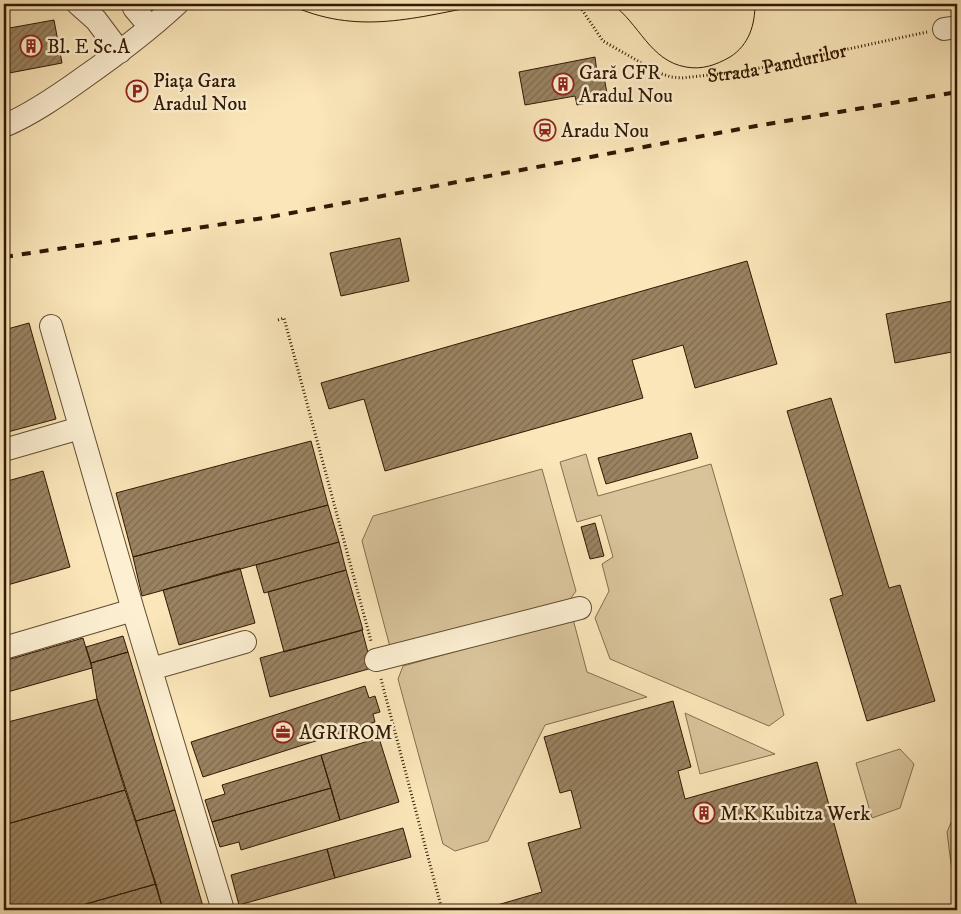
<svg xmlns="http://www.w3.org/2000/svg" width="961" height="914" viewBox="0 0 961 914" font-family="'IM FELL DW Pica',serif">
<defs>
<pattern id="building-hatch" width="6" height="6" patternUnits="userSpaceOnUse" patternTransform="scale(1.25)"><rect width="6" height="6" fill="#9a8361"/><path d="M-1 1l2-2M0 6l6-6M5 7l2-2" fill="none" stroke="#7e6a4e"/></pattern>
</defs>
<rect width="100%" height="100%" fill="#fae6b9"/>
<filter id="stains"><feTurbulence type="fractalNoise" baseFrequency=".004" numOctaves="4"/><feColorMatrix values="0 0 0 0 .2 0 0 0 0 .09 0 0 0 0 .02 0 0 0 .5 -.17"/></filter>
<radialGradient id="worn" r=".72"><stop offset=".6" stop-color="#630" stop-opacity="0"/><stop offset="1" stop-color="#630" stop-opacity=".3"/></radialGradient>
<!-- grass -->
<path fill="#d8c39a" stroke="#846e4e" d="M586,454L598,496L711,464L784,715L769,726L610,659L595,618L609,591L602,564L613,557L601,515L577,522L560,462Z
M542,469L576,591L569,601L390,647L362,541L373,516Z
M573,619L587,672L647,697L545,725L488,841L455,851L443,844L398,679L403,666Z
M685,713L775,754L700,774Z
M900,749L914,764L900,808L872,818L856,763Z
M957,808V895L955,896L947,832Z"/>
<!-- building -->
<path fill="url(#building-hatch)" stroke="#311802" d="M54,20L62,63L4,74V29Z
M595,57L597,72L603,71L608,99L577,105L575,96L525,105L519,72Z
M400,238L409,281L341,296L330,253Z
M747,261L777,364L695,388L683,345L632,360L643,398L385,471L364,399L329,409L321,383Z
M957,300V351L895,363L886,314Z
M29,323L56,419L4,433V330Z
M831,398L889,588L900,585L935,701L867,721L830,599L843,595L787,411Z
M691,433L698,458L606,484L598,458Z
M311,441L328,505L133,557L116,493Z
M43,471L70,567L4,586V482Z
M328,505L339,542L142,596L133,557Z
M595,523L604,556L590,559L581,527Z
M339,542L346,570L264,593L256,565Z
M240,568L255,623L179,645L163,590Z
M346,570L363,630L284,652L268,592Z
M362,630L372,668L270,697L260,658Z
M123,636L128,652L91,663L86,647Z
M83,638L92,668L4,693V661Z
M128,652L175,810L136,821L97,699L91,663Z
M365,686L369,698L375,696L380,712L373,714L375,722L203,777L191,742Z
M97,699L125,790L4,825V723Z
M673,701L691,767L678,771L685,799L817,762L858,910H487V908L542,892L528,843L581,828L571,790L560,793L544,737Z
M379,738L399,802L340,820L321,755Z
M321,755L331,788L212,822L205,800L225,794L222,785Z
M331,788L340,820L241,850L239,842L220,847L212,822Z
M125,790L156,884L65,910H4V825Z
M175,810L204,910H163L136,821Z
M403,828L411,857L335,878L327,849Z
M327,849L335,878L239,905L231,875Z
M156,884L163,910H65Z"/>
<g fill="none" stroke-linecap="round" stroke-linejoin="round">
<!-- minor casing -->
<g stroke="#634c30" stroke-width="24">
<path id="minor" d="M78,4L96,20L120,52
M134,4V8L150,27
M944,29L957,27
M4,126C32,114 58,96 83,78C116,55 148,31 177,4
M51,326L133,610L223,910
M4,450L80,428
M4,648L133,610
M376,660L580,608
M151,669L245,642"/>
</g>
<!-- path -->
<g stroke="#311802" stroke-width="3" stroke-dasharray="1 2.5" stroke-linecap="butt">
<path id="s1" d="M578,4L603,41L659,73L671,77L682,78L746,71L927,32"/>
<path d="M278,320L284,318L371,641"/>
<path d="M381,679L442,910"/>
</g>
<!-- minor -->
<use href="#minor" stroke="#fcefd2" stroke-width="22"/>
<!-- tram -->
<path stroke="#311802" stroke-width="1" d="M288,4C358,37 416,17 488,4
M335,4L364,7L392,4
M612,4C639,23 650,61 686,67C702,70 716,65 730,57C749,45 755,25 755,4
M387,6L438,4"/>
<!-- rail -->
<path stroke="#311802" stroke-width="4" stroke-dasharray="9 9" stroke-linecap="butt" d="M4,257L270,217L756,126L957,92"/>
</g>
<!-- icons -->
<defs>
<g id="building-ring" transform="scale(1.125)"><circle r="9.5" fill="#fcefd2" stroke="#8f2418" stroke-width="1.5"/><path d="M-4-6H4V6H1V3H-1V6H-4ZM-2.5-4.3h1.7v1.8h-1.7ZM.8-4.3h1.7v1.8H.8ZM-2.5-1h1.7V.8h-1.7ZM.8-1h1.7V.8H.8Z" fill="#8f2418"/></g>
<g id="parking-ring" transform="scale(1.125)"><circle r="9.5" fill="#fcefd2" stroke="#8f2418" stroke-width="1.5"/><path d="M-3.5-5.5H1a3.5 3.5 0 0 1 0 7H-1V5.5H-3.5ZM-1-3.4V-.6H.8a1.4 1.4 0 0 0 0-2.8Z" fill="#8f2418"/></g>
<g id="station-ring" transform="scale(1.125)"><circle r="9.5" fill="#fcefd2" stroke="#8f2418" stroke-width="1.5"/><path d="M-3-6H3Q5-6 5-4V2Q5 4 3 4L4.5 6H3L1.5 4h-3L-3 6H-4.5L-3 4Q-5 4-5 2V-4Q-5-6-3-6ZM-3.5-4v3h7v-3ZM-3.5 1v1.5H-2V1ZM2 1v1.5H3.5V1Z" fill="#8f2418"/></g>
<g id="office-ring" transform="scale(1.125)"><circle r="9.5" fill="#fcefd2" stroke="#8f2418" stroke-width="1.5"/><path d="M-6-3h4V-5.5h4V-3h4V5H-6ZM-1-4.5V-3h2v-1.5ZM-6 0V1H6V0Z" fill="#8f2418"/></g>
</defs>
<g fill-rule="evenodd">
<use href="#building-ring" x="31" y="46"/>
<use href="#building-ring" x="563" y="84"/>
<use href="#parking-ring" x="137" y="91"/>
<use href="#station-ring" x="545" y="130"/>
<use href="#office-ring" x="283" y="732"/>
<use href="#building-ring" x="704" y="813"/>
</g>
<g text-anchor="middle" stroke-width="5" stroke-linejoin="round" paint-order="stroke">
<!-- poi labels -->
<g font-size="20" fill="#311802" stroke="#fcefd2" text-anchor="start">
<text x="47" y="53">Bl. E Sc.A</text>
<text x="579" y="79">Gară CFR<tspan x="579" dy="23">Aradul Nou</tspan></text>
<text x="153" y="87">Piața Gara<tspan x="153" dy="23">Aradul Nou</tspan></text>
<text x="561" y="137">Aradu Nou</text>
<text x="299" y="739">AGRIROM</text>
<text x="720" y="820">M.K Kubitza Werk</text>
</g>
<!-- street labels -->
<g font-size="20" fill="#311802" stroke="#fcefd2">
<text dy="7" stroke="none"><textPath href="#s1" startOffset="229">Strada Pandurilor</textPath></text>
</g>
</g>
<!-- margin -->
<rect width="961" height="914" fill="none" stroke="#fae6b9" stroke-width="20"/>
<rect x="5" y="5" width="951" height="904" fill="none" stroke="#311802" stroke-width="2.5"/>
<rect x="10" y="10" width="941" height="894" fill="none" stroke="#311802"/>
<rect width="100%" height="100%" filter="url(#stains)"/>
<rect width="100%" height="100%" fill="url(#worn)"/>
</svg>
